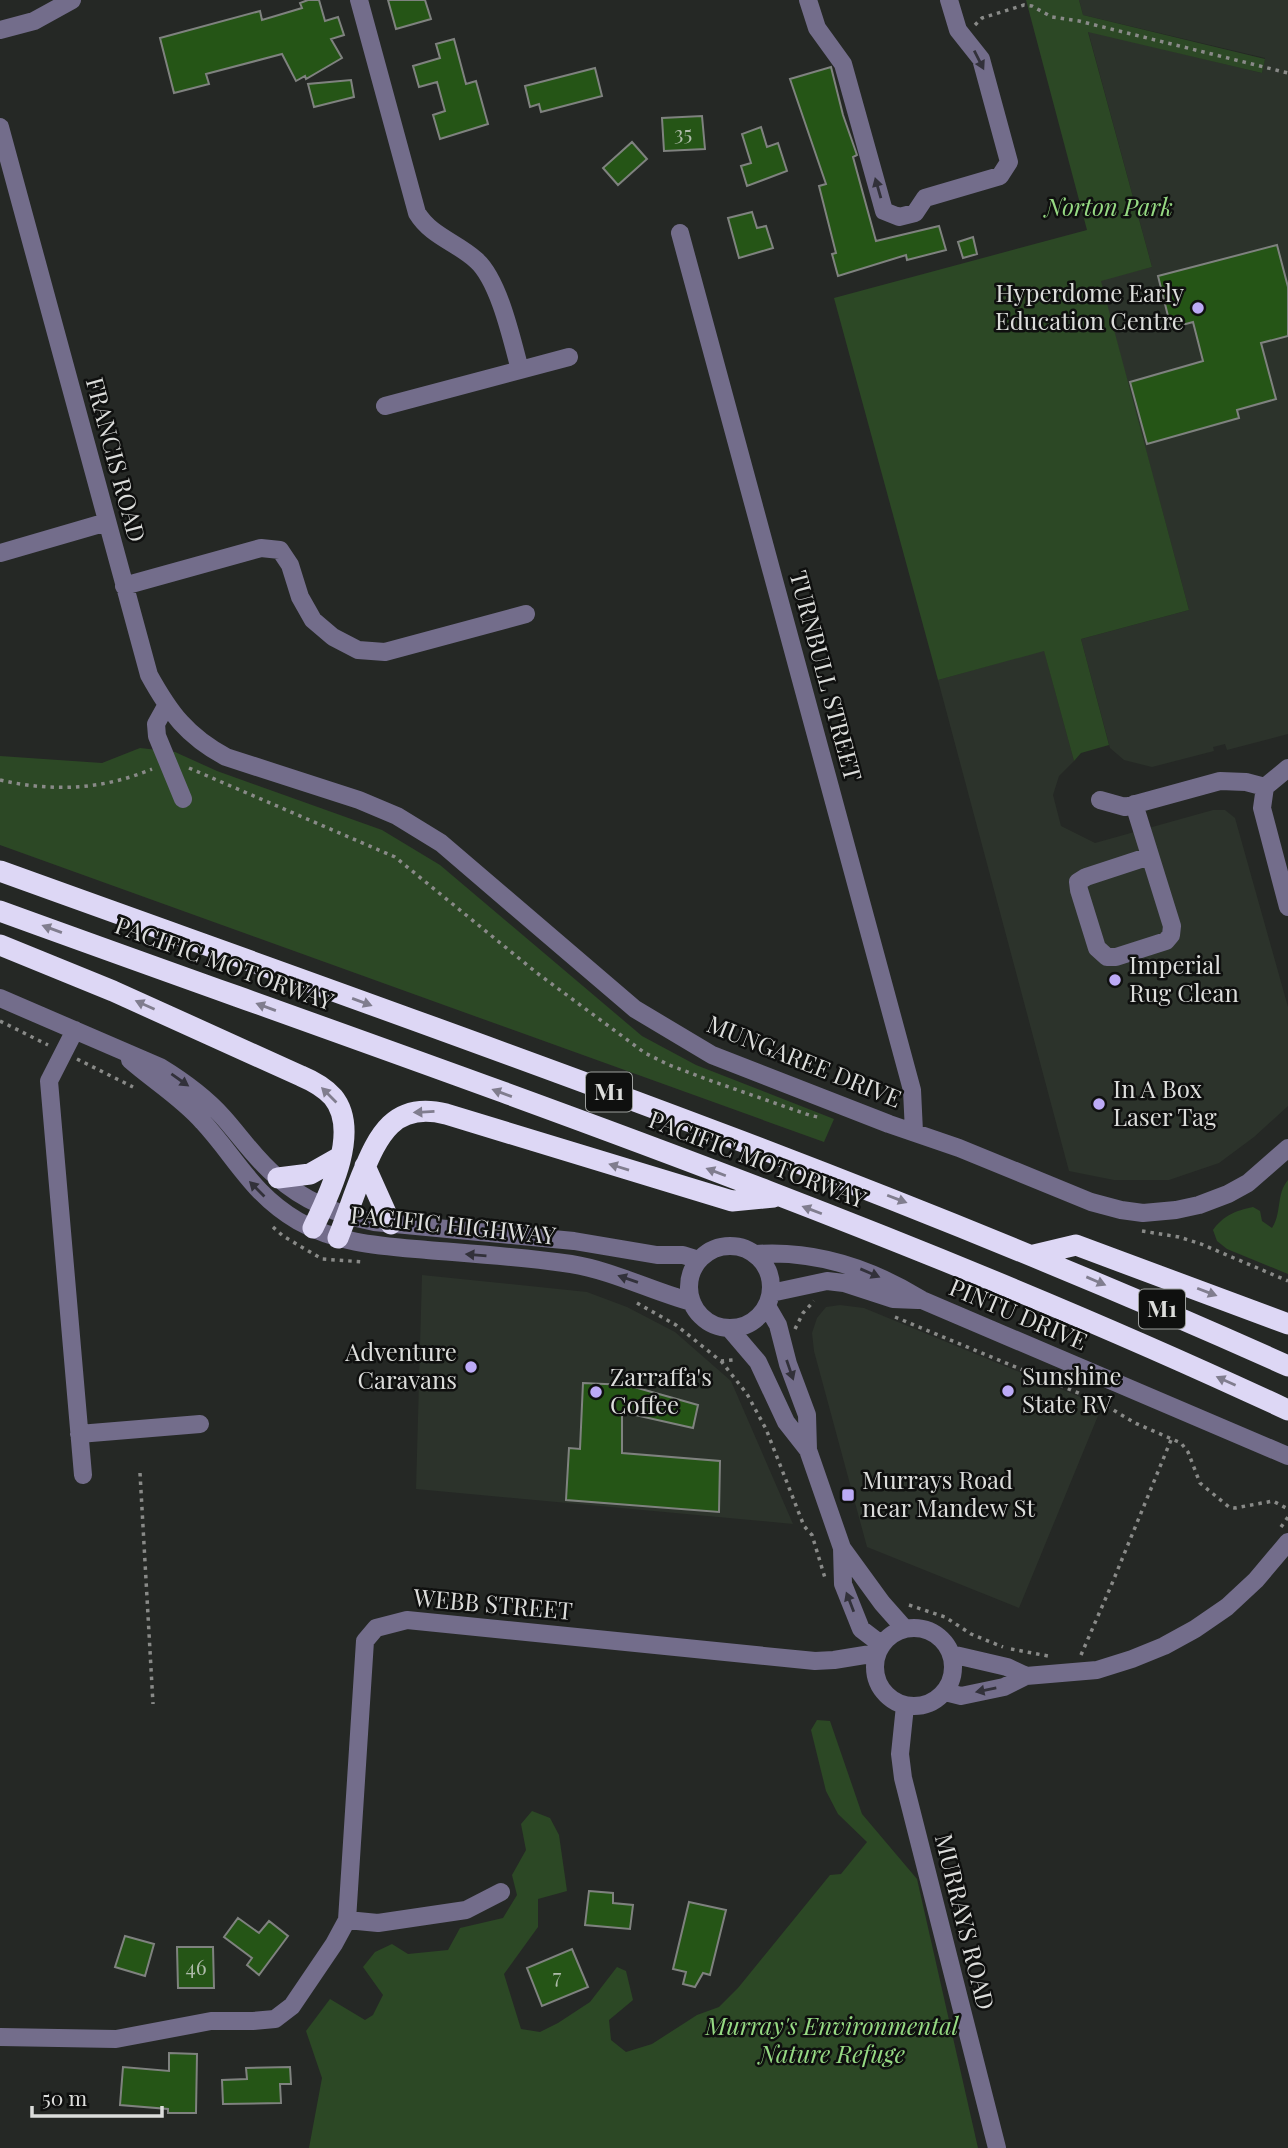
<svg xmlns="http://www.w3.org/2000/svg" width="1288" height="2148" viewBox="0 0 1288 2148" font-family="'Playfair Display',serif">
<rect width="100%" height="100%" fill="#252825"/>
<!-- built -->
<path fill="#2c332b" d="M1079,0H1288V734L1227,750L1225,744L1213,747L1214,751L1152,767L1124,760L1110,748L1081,639L1189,610L1100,280L1152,267L1088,31L1262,73L1265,58L1083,15Z
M1044,650L1074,761L1059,776L1053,795L1061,826L1095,843L1213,810H1225L1235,818L1288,1007V1106L1254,1137L1219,1163L1169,1180H1114L1069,1171L938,680Z
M422,1275L587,1292L627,1307L675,1332L731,1381L793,1524L416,1489Z
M840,1305L864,1308L1102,1406L1019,1608L867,1547L814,1351L812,1333L817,1318L826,1307Z"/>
<!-- green -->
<path fill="#2c4825" d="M1026,0H1079L1083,15L1265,59L1262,73L1088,32L1152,267L1101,281L1189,610L1081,639L1109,745L1081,753L1074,761L1044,651L938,680L834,298L1087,230Z
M140,748L175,752L217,771L382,830L440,865L642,1036L696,1065L834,1119L824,1142L0,845V756L102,763Z
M1288,1180V1274L1227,1249L1217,1241L1213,1230C1224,1215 1235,1211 1253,1207L1260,1211L1262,1221L1272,1228C1282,1213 1276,1194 1288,1180Z
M817,1720L830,1721L862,1814L917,1879L978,2148H309L322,2078L306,2031L330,1999L365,2020L373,2015L383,1995L363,1967L375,1952L392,1944L408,1954L448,1950L460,1928L503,1918L517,1895L512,1875L526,1850L521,1824L532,1811L550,1818L559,1835L567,1891L538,1899V1927L504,1974L521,2029L540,2032L558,2023L590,2002L617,1967L626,1971L633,2000L609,2020L611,2040L626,2052L652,2044L697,2015L719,2007L738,1988L830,1875L841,1874L867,1842L838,1814L826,1791L811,1730Z"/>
<!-- building -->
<path fill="#255516" stroke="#7f827f" stroke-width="2" d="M308,0H319L325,21L338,17L344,35L331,39L342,58L306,79L305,76L296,81L282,54L206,74L209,84L174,93L160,38L260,11L262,20L302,8L300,3Z
M388,0H425L431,19L396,29Z
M454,39L466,84L476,81L488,124L440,139L433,115L445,111L437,82L419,87L413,66L440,58L436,44Z
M831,67L843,115L857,155L853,157L876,241L939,226L946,250L907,260L906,255L838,276L832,254L836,253L819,186L826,184L790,79Z
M595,68L602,96L541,112L539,104L530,107L525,86Z
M351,80L354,97L314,107L308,84Z
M702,116L705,149L664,151L662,118Z
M761,127L767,147L778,143L787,171L747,186L741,166L751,163L742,134Z
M632,142L647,159L618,185L603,168Z
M752,212L757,228L766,226L773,248L739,258L728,218Z
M973,237L977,254L963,258L958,242Z
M1277,245L1288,287V336L1261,343L1276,399L1237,410L1239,418L1147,444L1130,382L1203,361L1193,322L1171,328L1158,276Z
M583,1383L627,1385L698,1405L693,1428L622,1412V1453L720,1461L719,1512L566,1500L569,1448L580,1449Z
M589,1891L613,1893V1903L633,1905L630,1929L585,1925Z
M689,1902L726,1910L710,1975L703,1973L695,1987L683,1984L686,1972L673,1969Z
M238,1918L259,1933L269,1921L288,1936L259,1975L247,1965L252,1958L224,1937Z
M125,1936L154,1944L145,1976L115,1967Z
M177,1947H213L214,1988H178Z
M572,1949L588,1987L542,2006L527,1968Z
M169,2053L197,2054L196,2113H168V2109L120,2105L123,2067L169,2071Z
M290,2067L291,2084H280L281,2103L223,2104L222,2080L247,2079L246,2068Z"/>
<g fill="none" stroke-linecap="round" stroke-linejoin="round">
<!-- path -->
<path stroke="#898a88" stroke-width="3.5" stroke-dasharray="3.5 5" stroke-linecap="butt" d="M975,25L982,18L1024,5L1032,6L1052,17L1079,21L1288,73
M189,768L395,857L537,973L645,1053L669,1065L706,1079L809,1115L822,1118
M0,780C52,792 102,790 152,769
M0,1021L48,1045
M77,1059L133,1087
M273,1227L283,1236L322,1259L364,1262
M1142,1231L1179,1237L1201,1244L1288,1281
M637,1303L676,1325L717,1358L721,1361L733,1360
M895,1317L1100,1402L1135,1423L1181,1443L1188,1452L1200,1483L1229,1507L1235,1508L1273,1501L1288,1509
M795,1329L803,1313L814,1301
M721,1361L747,1394L766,1429L804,1526L812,1535L825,1578
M140,1473L153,1704
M1281,1527L1288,1517
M909,1605L945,1617L971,1634L1003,1647
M1011,1649L1048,1656
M1081,1655L1111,1586L1171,1440"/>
<!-- minor -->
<path stroke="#736d8b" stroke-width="18" d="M359,0L417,213C431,236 456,242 476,260C499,280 512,340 520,370
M808,0L817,28L843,64L884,211L899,217L915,213L925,198L1000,176L1009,162L981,59L958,30L949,0
M0,30L34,21L72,0
M0,127L149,675C170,713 187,736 226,757L359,800L397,816L441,843L635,1009L712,1055L889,1124L959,1148L1091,1202L1121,1210L1143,1213L1176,1210L1199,1205L1228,1194L1248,1183L1288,1148
M680,233L912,1090L914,1132
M385,406L569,357
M0,553L107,522
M124,586L261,548L280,550L290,565L300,597L313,620L333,637L358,650L385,652L526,614
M166,706L156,724L157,736L183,799
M1288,768L1265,787L1262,808L1288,907
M1100,800L1125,807L1220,781L1246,782L1265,787
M1134,804L1172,926L1171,935L1166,941L1116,957H1107L1097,948L1079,890L1078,882L1086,877L1150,856
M0,998L160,1067C183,1081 205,1097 223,1117C241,1137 256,1160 277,1177C304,1201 339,1215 374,1222L574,1241L657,1255H683L699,1260
M75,1030L49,1081L83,1475
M130,1060C154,1081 182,1098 203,1122C237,1159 252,1194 298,1221C338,1244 382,1246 427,1250C475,1254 523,1257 571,1264C614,1271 651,1291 692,1302
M689 1287a41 41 0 1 1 82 0a41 41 0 1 1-82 0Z
M756,1254C815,1250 872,1269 922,1300L1288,1456
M771,1293L827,1281L844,1283L893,1299L918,1300
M767,1306L778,1325L788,1364L807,1415L808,1450L842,1548L843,1584L861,1629L882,1645
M729,1328L758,1362L786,1422L808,1450
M79,1434L200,1424
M842,1548L882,1603L905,1629
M875 1667a39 39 0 1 1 78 0a39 39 0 1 1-78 0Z
M951,1654L1007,1667L1026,1676
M945,1692L961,1696L1004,1687L1026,1676L1097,1670L1132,1659L1164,1646L1195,1629L1227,1607L1256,1580L1288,1542
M905,1706L900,1754L903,1778L997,2148
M347,1920L378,1923L466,1910L501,1892
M0,2037L116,2039L211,2021H253L275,2019L292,2006L334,1944L347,1920L365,1641L376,1628L407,1620L815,1661L834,1660L877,1653"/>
<!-- highway -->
<path stroke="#ddd7f5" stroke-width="21" d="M0,871C432,1027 868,1177 1288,1366
M0,911C432,1068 871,1215 1288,1410
M0,945L113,991L301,1076C313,1081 324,1087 333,1097C361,1131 329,1195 313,1228
M365,1166L391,1224
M278,1178L310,1174L340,1157
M338,1238C346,1218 353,1197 361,1177C378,1135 394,1101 446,1114L732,1201L774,1197
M1034,1255L1076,1245L1288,1324"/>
</g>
<!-- one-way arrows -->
<defs><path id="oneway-solid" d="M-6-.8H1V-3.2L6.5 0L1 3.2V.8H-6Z" transform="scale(1.75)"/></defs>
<g fill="#32313a">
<use href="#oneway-solid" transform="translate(979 60) rotate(63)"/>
<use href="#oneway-solid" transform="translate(878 188) rotate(-106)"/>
<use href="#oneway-solid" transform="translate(180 1080) rotate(35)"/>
<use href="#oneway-solid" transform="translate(257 1189) rotate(-135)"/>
<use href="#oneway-solid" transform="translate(476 1255) rotate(-175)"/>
<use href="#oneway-solid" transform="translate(870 1273) rotate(23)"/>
<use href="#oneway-solid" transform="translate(628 1279) rotate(-161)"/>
<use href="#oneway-solid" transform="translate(790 1370) rotate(71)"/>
<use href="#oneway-solid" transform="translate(850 1602) rotate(-111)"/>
<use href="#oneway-solid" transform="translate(986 1690) rotate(169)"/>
</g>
<g fill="#807d8e">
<use href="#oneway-solid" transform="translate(52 929) rotate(-160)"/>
<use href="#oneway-solid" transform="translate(362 1002) rotate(20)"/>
<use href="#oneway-solid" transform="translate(145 1005) rotate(-156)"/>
<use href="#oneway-solid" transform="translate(266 1007) rotate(-160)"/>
<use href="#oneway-solid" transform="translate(502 1093) rotate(-160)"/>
<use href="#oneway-solid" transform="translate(329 1095) rotate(-135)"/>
<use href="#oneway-solid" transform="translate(424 1112) rotate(177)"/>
<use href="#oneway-solid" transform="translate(619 1167) rotate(-163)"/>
<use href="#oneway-solid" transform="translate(716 1172) rotate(-159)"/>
<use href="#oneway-solid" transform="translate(897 1199) rotate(21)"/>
<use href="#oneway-solid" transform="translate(812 1210) rotate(-159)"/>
<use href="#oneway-solid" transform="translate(1096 1281) rotate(23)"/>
<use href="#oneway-solid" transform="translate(1207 1292) rotate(21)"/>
<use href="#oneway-solid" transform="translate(1226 1381) rotate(-156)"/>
</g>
<!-- markers -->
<g fill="#bcaaf6" stroke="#0f100f" stroke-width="2.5">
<circle cx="1198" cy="308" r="7"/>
<circle cx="1115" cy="980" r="7"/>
<circle cx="1099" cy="1104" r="7"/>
<circle cx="471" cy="1367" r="7"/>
<circle cx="1008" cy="1391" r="7"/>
<circle cx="596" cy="1392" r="7"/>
<rect x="841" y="1488" width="14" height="14" rx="3.5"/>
</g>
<g text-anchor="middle" stroke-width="5" stroke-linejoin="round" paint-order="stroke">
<!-- number labels -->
<g font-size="21" fill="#aebbaa">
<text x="683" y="141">35</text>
<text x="196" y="1975">46</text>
<text x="557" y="1984">7</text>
</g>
<!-- shield labels -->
<g fill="#0f100f" stroke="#9ea09e" stroke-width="2">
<rect x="586" y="1072.5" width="46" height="39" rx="5"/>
<rect x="1139" y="1289.5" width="46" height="39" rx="5"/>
</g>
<g font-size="23" font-weight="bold" fill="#dcdddb">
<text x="609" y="1100">M1</text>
<text x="1162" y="1317">M1</text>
</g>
<!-- park labels -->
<g font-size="24" font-style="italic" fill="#96da83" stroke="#0f100f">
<text x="1109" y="216">Norton Park</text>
<text x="832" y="2035">Murray's Environmental<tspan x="832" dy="28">Nature Refuge</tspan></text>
</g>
<!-- poi labels -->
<g font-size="24" fill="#dcdddb" stroke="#0f100f" text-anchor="start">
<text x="1184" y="302" text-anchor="end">Hyperdome Early<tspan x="1184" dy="28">Education Centre</tspan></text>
<text x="1129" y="974">Imperial<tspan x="1129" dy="28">Rug Clean</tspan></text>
<text x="1113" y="1098">In A Box<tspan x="1113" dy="28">Laser Tag</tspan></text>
<text x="457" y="1361" text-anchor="end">Adventure<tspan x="457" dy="28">Caravans</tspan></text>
<text x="1022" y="1385">Sunshine<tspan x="1022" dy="28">State RV</tspan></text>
<text x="610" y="1386">Zarraffa's<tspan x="610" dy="28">Coffee</tspan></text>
<text x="862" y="1489">Murrays Road<tspan x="862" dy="28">near Mandew St</tspan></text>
</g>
<!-- street labels -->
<g font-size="24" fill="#dcdddb" stroke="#0f100f">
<text transform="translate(115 460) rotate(75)" y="8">FRANCIS ROAD</text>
<text transform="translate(825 676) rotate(75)" y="8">TURNBULL STREET</text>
<text transform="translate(224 964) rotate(20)" y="8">PACIFIC MOTORWAY</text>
<text transform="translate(804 1062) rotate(22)" y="8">MUNGAREE DRIVE</text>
<text transform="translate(757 1160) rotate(21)" y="8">PACIFIC MOTORWAY</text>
<text transform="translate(453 1226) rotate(6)" y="8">PACIFIC HIGHWAY</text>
<text transform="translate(1018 1315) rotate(23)" y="8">PINTU DRIVE</text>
<text transform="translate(493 1605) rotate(5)" y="8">WEBB STREET</text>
<text transform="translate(964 1922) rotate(76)" y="8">MURRAYS ROAD</text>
</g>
</g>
<!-- scale -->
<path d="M32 2106v10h130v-10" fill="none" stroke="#dcdddb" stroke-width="3.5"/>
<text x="42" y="2106" font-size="21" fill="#dcdddb" stroke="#0f100f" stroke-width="5" paint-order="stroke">50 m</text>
</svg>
